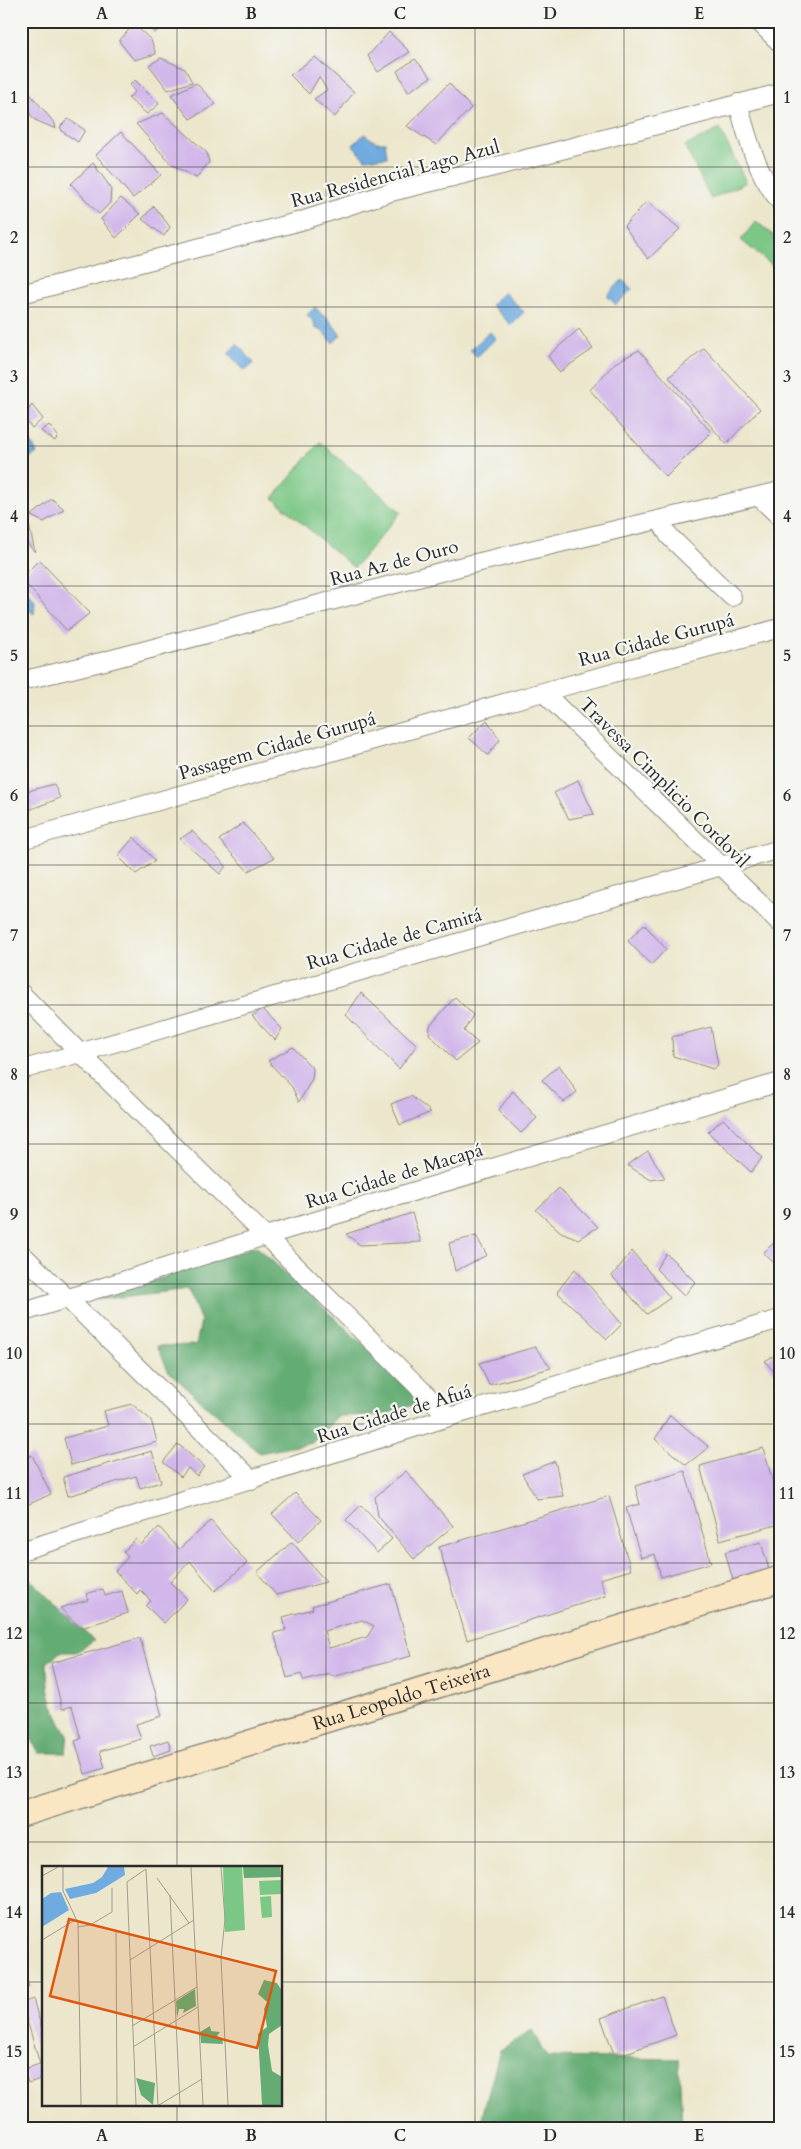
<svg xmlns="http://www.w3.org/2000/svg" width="801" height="2149" viewBox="0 0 801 2149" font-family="Cardo,serif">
<rect width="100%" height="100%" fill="#f6f6f2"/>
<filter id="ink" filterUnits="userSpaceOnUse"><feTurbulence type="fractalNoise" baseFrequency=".02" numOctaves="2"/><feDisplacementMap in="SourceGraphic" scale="10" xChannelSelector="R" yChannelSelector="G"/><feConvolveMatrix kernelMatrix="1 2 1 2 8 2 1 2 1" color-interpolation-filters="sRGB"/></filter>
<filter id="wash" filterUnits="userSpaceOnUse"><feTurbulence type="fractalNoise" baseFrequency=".0096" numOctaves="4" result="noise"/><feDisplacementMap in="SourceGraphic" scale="20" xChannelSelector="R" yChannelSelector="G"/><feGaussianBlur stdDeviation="1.12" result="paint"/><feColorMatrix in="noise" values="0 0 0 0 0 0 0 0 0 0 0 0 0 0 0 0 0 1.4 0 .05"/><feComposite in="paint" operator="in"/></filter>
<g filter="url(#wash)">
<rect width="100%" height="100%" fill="#ece7cc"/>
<!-- green -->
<path fill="#7bc786" stroke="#537958" d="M720,129L746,182L711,199L685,146Z
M756,221L780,241V272L741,240Z
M320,442L401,512L354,568L273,498Z"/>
<!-- forest -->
<path fill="#64ac73" stroke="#486c4f" d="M256,1246L425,1401L383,1415L338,1416L312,1443L259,1453L169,1372L157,1346L196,1345L201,1321L188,1289L97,1300Z
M21,1570L94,1641L76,1652H60L47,1663C47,1694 51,1708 68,1734L66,1753H39L27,1730L21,1729Z
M532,2031L547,2057L679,2059L682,2128H479L500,2050Z"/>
<!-- water -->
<path fill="#6fabe0" stroke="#4d6b86" d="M364,134L376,142H385L387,157L365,159L353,145Z
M622,280L632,289L616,305L607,296Z
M504,292L524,312L511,325L491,305Z
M315,307L322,315L327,317L341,335L333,343L322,331L315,328L314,322L307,315Z
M490,332L496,338L477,357L470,350Z
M237,344L254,363L245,371L228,353Z
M25,432L37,453L26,460C20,453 19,440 25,432Z
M21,586L35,601L34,614L21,604Z"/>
<g id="blocks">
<!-- building -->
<path fill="#d2b7ea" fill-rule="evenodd" d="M144,21H170L154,33Z
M134,24L151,40L156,54L134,60L119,41Z
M389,32L410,52L378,72L368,56Z
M315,57L354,92L335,117L314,99L327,90L319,77L309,94L290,75Z
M161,58L185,69L192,82L168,90L149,65Z
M415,59L431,77L408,92L397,71Z
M135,80L159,104L147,114L128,98L135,92L130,85Z
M196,83L216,104L190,119L171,95Z
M449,83L471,108L436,145L407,126Z
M27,90L55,124L56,129L35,120L21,103V93Z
M163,113L207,153L209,162L196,178L171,164L136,124Z
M68,119L85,130L78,142L63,132L60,127Z
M121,132L161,175L133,198L96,155Z
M21,158L29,166L21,173Z
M93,163L111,188L110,203L99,214L71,184Z
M121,198L140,214L116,238L101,219Z
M647,201L680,229L648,259L624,226Z
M154,206L170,227L164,236L142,219Z
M579,329L593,349L559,372L548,356Z
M704,348L760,409L726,444L669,377Z
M639,350L711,432L666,477L590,390L615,363Z
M32,405L43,419L32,428L23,417Z
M49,425L58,436L55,441L41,431Z
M52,499L64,509L44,522L31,516Z
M21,517L29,525L35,552L24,540H21V526L29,525H21Z
M39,560L90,613L67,631L21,578Z
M487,720L500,740L488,755L469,738Z
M578,780L594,814L569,819L554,793Z
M54,784L60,798L21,813V793Z
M243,823L274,858L248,871L219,840Z
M192,831L226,866L220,874L180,839Z
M134,837L155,861L136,874L118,856Z
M644,924L666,949L651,965L628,941Z
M361,993L417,1045L399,1069L346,1015Z
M455,997L473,1015L464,1031L478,1043L456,1061L429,1034L430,1026Z
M263,1009L282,1029L275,1040L252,1016Z
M711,1027L718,1065L713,1069L673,1056L672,1037Z
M293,1047L313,1069L312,1079L299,1102L292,1087L268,1061Z
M559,1065L577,1092L564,1102L542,1080Z
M513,1091L537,1118L521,1133L498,1111Z
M411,1096L431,1112L400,1125L391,1104Z
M723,1119L762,1158L751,1172L708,1132Z
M648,1151L665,1178L651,1180L627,1165Z
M559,1188L598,1227L578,1239L561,1232L536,1210Z
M412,1213L421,1242L360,1245L346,1234Z
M476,1236L487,1255L455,1271L449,1243Z
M780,1237V1268L763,1253Z
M632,1251L670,1298L647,1314L612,1276Z
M666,1253L695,1282L684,1296L656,1269Z
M575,1269L622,1324L607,1339L557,1292Z
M535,1347L551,1368L489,1385L479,1363Z
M780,1352V1379L765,1361Z
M132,1404L151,1420L157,1442L71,1465L64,1438L108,1426L104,1411Z
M670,1415L709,1447L686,1465L655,1439Z
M178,1444L204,1467L197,1476L188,1468L181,1477L163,1462Z
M763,1448L780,1507V1524L720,1540L700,1466Z
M152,1451L161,1482L140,1488L136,1476L68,1496L63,1477Z
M32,1455L51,1494L25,1506L21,1499V1460Z
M555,1461L563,1496L537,1499L522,1474Z
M406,1471L453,1526L414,1559L378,1516L375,1497Z
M685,1471L711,1563L661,1577L655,1554L641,1558L626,1508L640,1504L635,1486Z
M295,1493L321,1520L298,1542L272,1514Z
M609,1496L631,1570L600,1579L606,1596L467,1640L439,1547Z
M361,1505L392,1539L377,1553L346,1520Z
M211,1521L247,1563L215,1591L190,1561L170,1582L187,1599L164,1623L146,1606L151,1601L140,1590L137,1594L115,1571L128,1557L123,1552L136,1539L141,1545L159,1527L179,1549Z
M292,1542L326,1582L276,1595L257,1572Z
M761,1542L769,1570L733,1580L725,1552Z
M391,1584L411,1656L332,1677L330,1674L304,1681L301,1674L287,1678L274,1633L286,1630L283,1617L313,1609L312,1606ZM362,1620L374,1626L367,1637L329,1648L324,1631Z
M103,1589L105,1596L122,1591L128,1613L81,1628L60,1608L88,1600L86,1594Z
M140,1638L162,1716L136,1724L141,1739L100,1751L105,1768L85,1774L75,1741L81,1739L72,1706L62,1709L51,1663Z
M168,1740L171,1750L153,1756L150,1746Z
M21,1962L29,1987L21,1990Z
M662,1996L676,2035L615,2057L601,2018Z
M33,1999L44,2036V2078L28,2083L24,2069L40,2064L22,2003Z"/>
</g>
</g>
<g filter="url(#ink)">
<use href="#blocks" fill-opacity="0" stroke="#8c897c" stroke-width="1"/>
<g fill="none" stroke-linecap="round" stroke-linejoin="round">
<!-- street casing -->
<g stroke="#8c897c" stroke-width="20">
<path id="street" d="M758,21L780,43
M738,103C748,140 756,171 780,202
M21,294L301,221L391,192L538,156L780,93
M759,497L780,517
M660,520L669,536L732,597
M21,681L105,661L459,567L780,491
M543,692L780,923
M21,840L543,692L780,628
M21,993L79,1052L449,1417
M21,1070L780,849
M21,1253L252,1480
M21,1313L265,1236L780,1082
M21,1551L449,1417L780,1319"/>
</g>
<!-- secondary casing -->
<g stroke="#8c897c" stroke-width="28">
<g id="secondary">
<path id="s1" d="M21,1814L780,1579"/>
</g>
</g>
<!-- street -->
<use href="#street" stroke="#fff" stroke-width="18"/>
<!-- secondary -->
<use href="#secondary" stroke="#fbe6c4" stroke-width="25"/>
</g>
</g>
<!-- grid -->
<path fill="none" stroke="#2b2b2b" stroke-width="1" stroke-opacity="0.55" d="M177,21V1868M326,21V2128M475,21V2128M624,21V2128M21,167H780M21,307H780M21,446H780M21,586H780M21,726H780M21,865H780M21,1005H780M21,1144H780M21,1284H780M21,1424H780M21,1563H780M21,1703H780M21,1842H780M21,1982H44M281,1982H780M177,2105V2128"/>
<g text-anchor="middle" stroke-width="4.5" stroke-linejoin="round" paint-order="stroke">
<!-- street labels -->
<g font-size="19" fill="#2b2b2b" stroke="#f6f6f2">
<text transform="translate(395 173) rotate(-15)" y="7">Rua Residencial Lago Azul</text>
<text transform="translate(394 562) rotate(-15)" y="7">Rua Az de Ouro</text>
<text transform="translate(656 639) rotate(-15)" y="7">Rua Cidade Gurupá</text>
<text transform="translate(277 745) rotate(-16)" y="7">Passagem Cidade Gurupá</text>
<text transform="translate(665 782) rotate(45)" y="7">Travessa Cimplicio Cordovil</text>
<text transform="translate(394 938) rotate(-16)" y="7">Rua Cidade de Camitá</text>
<text transform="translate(394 1175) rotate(-17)" y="7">Rua Cidade de Macapá</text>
<text transform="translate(394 1413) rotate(-17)" y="7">Rua Cidade de Afuá</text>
<text dy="7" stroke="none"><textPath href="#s1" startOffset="398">Rua Leopoldo Teixeira</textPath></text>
</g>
</g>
<!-- overview -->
<g transform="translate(42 1866)">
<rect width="240" height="240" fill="#ece7cc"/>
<path d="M181,1H200L203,64L183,66ZM240,14V28L218,29L217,15ZM229,30L230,51L220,52L218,31Z" fill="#7bc786"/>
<path d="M201,1H238L239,11L202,12ZM222,114L235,117L240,125V159L227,168L226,179L230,205L240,211V238L237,239H220L216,168L225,161L222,143L225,136L216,128ZM153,123L154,140L141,147L142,143H137L135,152L134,135ZM168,160L169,165L178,166L175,170L180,172L181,178L159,177L158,166ZM94,212L113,217L111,239L99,229Z" fill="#64ac73"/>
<path d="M66,1H82L83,9L54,27L28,33L23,23L51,17L60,11ZM19,26L27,44L0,61V33L9,27Z" fill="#6fabe0"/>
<path fill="none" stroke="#9f9c8c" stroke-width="1" d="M21,1V25L36,57L39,239M149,1L161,239M179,1L183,53L179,92L186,239M0,10L16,1M115,12L147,57M128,29L138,239M36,61L48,59L70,46V22M74,65L75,239M0,74L33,54M88,94L152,54M90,160L155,121M91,181L156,141M94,239L85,16L104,3L116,239M117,239L160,213"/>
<path fill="#df570e" fill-opacity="0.15" stroke="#df570e" stroke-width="2.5" d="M27,53L234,105L215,182L8,130Z"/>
<rect width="240" height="240" fill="none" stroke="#2b2b2b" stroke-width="2.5"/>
</g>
<!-- margin -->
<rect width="801" height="2149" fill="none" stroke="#f6f6f2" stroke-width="55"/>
<rect x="28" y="28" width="746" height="2094" fill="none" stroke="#2b2b2b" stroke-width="2"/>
<g font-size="16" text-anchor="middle" font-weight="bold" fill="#2b2b2b">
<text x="102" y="19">A</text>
<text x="251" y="19">B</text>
<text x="400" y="19">C</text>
<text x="550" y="19">D</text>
<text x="699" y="19">E</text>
<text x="14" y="103">1</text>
<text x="787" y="103">1</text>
<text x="14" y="243">2</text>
<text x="787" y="243">2</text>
<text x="14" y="382">3</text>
<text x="787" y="382">3</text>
<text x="14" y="522">4</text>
<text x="787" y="522">4</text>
<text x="14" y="661">5</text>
<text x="787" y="661">5</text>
<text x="14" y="801">6</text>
<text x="787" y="801">6</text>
<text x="14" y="941">7</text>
<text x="787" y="941">7</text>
<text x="14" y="1080">8</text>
<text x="787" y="1080">8</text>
<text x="14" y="1220">9</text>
<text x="787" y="1220">9</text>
<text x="14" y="1359">10</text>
<text x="787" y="1359">10</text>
<text x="14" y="1499">11</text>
<text x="787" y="1499">11</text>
<text x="14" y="1639">12</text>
<text x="787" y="1639">12</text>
<text x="14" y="1778">13</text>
<text x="787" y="1778">13</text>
<text x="14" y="1918">14</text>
<text x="787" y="1918">14</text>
<text x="14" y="2057">15</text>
<text x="787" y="2057">15</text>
<text x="102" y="2141">A</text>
<text x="251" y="2141">B</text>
<text x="400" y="2141">C</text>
<text x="550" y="2141">D</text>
<text x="699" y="2141">E</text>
</g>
</svg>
